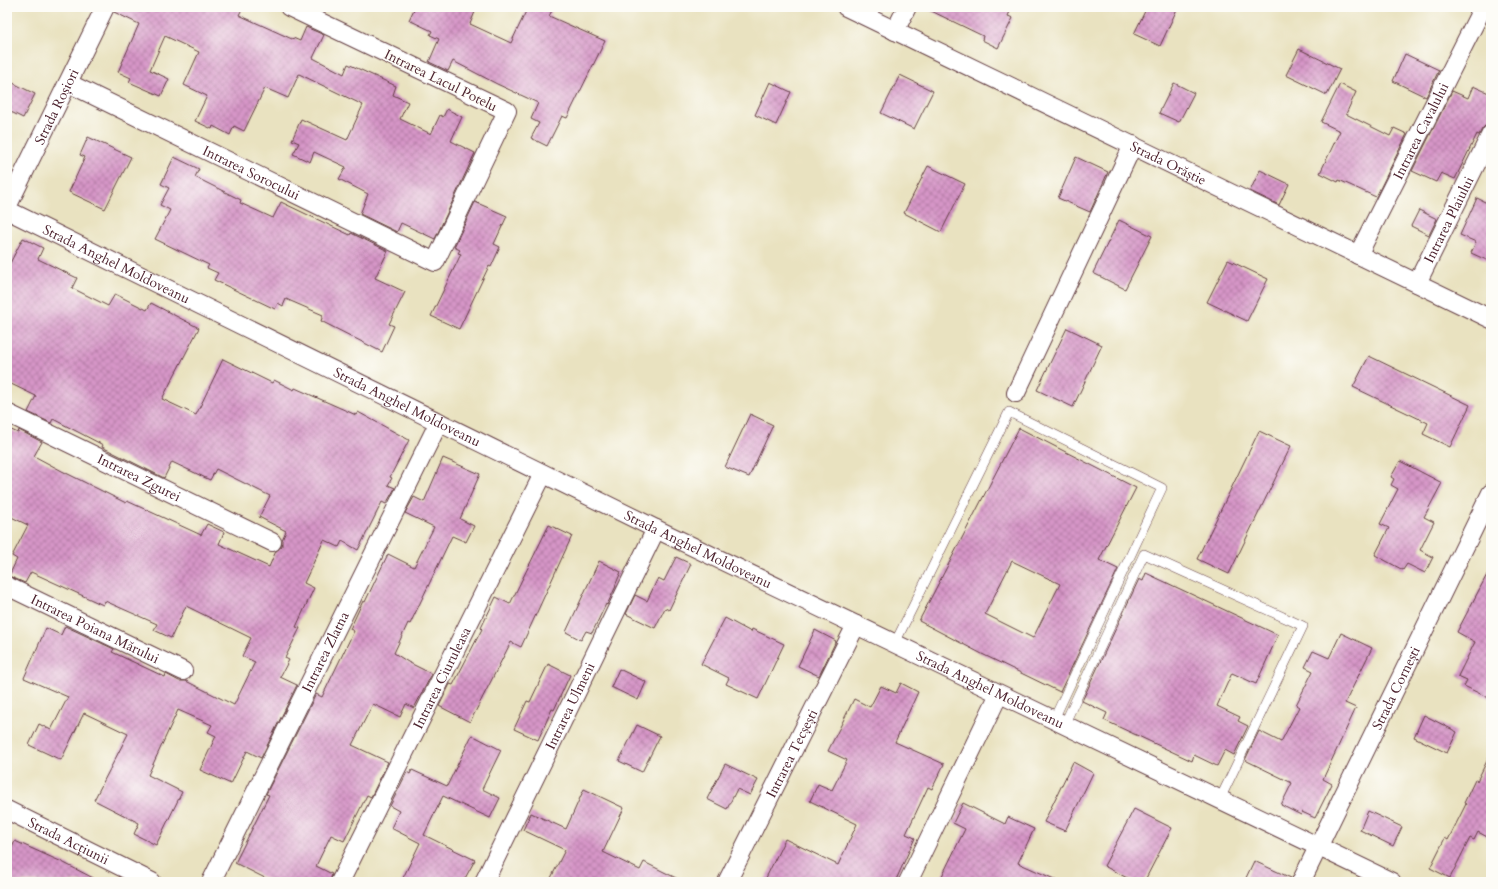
<svg xmlns="http://www.w3.org/2000/svg" width="1498" height="889" viewBox="0 0 1498 889" font-family="Cardo,serif">
<defs>
<pattern id="building-cross-hatch" width="8" height="8" patternUnits="userSpaceOnUse"><rect width="8" height="8" fill="#d695c7"/><path d="M0 0l8 8M0 8l8-8" fill="none" stroke="#b079a2"/></pattern>
</defs>
<rect width="100%" height="100%" fill="#fdfcf7"/>
<filter id="ink" filterUnits="userSpaceOnUse"><feTurbulence type="fractalNoise" baseFrequency=".025" numOctaves="2"/><feDisplacementMap in="SourceGraphic" scale="8" xChannelSelector="R" yChannelSelector="G"/><feConvolveMatrix kernelMatrix="1 2 1 2 8 2 1 2 1" color-interpolation-filters="sRGB"/></filter>
<filter id="wash" filterUnits="userSpaceOnUse"><feTurbulence type="fractalNoise" baseFrequency=".012" numOctaves="4" result="noise"/><feDisplacementMap in="SourceGraphic" scale="16" xChannelSelector="R" yChannelSelector="G"/><feGaussianBlur stdDeviation="0.9" result="paint"/><feColorMatrix in="noise" values="0 0 0 0 0 0 0 0 0 0 0 0 0 0 0 0 0 1.4 0 .05"/><feComposite in="paint" operator="in"/></filter>
<g filter="url(#wash)">
<rect width="100%" height="100%" fill="#e9e2c0"/>
<g id="blocks">
<!-- building -->
<path fill="url(#building-cross-hatch)" fill-rule="evenodd" d="M115,7H243L239,15L292,39L293,38L300,41L306,27L324,35L313,58L344,74L348,64L396,86L393,95L408,102L400,119L431,134L440,115L443,117L447,109L462,117L451,141L475,153L435,239L401,223L397,232L360,214L368,194L339,179L346,167L314,152L310,162L293,154L299,143L292,140L301,119L347,140L363,105L299,74L288,98L265,88L244,131L234,126L230,135L213,126L212,129L195,121L207,96L184,85L199,52L165,36L150,70L169,79L161,96L129,82L131,78L118,72L139,24L114,12Z
M415,7H477L470,24L511,43L528,7H554L549,16L605,41L567,118L562,116L547,146L531,138L539,123L531,119L538,103L497,84L453,61L448,71L429,62L439,39L430,35L432,31L409,20Z
M923,7H1012L1008,16L1013,18L998,48L982,40L983,36Z
M1147,7H1178L1160,46L1134,34Z
M1299,49L1340,69L1327,95L1286,75Z
M1405,54L1439,70L1426,97L1393,81Z
M900,75L933,91L914,129L881,113Z
M770,82L791,92L776,125L755,115Z
M13,83L35,94L23,118L7,110V95Z
M1174,83L1194,93L1179,122L1159,113Z
M1340,84L1356,92L1346,114L1390,136L1394,128L1407,134L1376,197L1339,180L1338,182L1320,173L1340,131L1321,122Z
M1473,86L1491,94V120L1489,124L1485,126L1482,129L1479,135L1477,134L1455,179L1441,173L1436,182L1412,171L1452,91L1468,98Z
M88,137L131,157L105,209L69,192L85,157L80,155Z
M174,157L199,169L195,177L241,200L240,203L273,218L281,202L350,235L351,233L388,251L375,278L405,292L389,324L394,326L382,352L321,321L323,315L286,299L283,306L278,303L275,309L214,280L218,273L207,268L209,265L155,239L170,210L160,205L169,188L161,184Z
M1076,157L1108,172L1090,212L1058,198Z
M928,166L965,184L941,232L904,213Z
M1260,170L1289,184L1279,205L1250,191Z
M1477,198L1491,205V262L1471,253L1476,242L1460,235Z
M475,202L507,216L494,244L500,247L491,267L489,266L459,329L431,316L461,254L458,253L460,250L454,247Z
M1419,210L1437,219L1429,235L1411,226Z
M1119,220L1152,236L1125,289L1093,273Z
M23,238L43,248L38,259L77,278L72,288L108,306L115,294L147,310L151,303L199,328L162,399L196,415L223,359L272,383L274,380L294,390L295,388L356,415L358,412L409,440L390,477L392,478L388,485L395,488L386,504L382,502L358,550L342,541L339,547L324,540L304,583L314,588L296,627L300,628L285,658L289,660L280,677L297,685L261,758L247,751L231,784L200,770L216,736L208,732L212,725L178,710L148,775L182,792L156,845L134,834L139,823L94,800L128,734L84,713L61,760L29,745L39,724L51,730L68,697L24,678L46,628L61,635L65,626L114,649L112,652L165,677L166,674L179,681H186L234,705L255,662L242,656L251,638L186,606L171,638L154,630L157,624L105,601L103,605L31,572L25,583L9,576L17,559L12,556L28,525L7,515V428L18,433L19,430L42,442L34,456L62,471L126,503L127,501L201,535L207,524L224,532L219,544L269,567L276,551L282,546V540L286,531L259,517L270,496L216,469L210,480L172,462L164,478L102,447L103,445L53,419L51,423L28,412L36,396L7,382V269Z
M1228,260L1268,279L1247,321L1207,302Z
M1067,328L1102,345L1073,407L1037,390Z
M1369,356L1470,405L1450,447L1423,434L1428,423L1353,387Z
M750,414L773,425L749,477L725,467Z
M1019,428L1136,488L1099,560L1118,569L1060,692L982,654L919,621ZM1012,561L1060,584L1033,638L985,614Z
M1259,431L1291,446L1229,574L1197,559Z
M443,458L480,474L460,519L474,526L466,542L452,536L410,624L408,623L394,653L408,662L432,674L414,708L406,704L400,717L373,704L352,745L388,762L371,797L367,795L344,841L331,835L316,866L332,874L330,882H273L235,863L269,795L266,794L316,694L322,697L354,631L350,629L363,601L365,602L388,554L414,567L434,527L405,513L414,497L424,502Z
M1400,461L1442,483L1424,517L1434,522L1420,550L1433,557L1425,573L1407,564L1403,570L1375,555L1389,528L1380,524L1398,489L1391,485L1394,479L1391,477Z
M549,525L572,536L521,647L511,642L470,722L439,706L450,684L453,685L482,629L481,628L496,597L510,604Z
M676,557L691,564L669,610L665,608L655,628L626,614L635,595L647,601L658,578L664,581Z
M599,561L621,572L615,586H616L607,605L606,604L592,633L586,631L581,640L566,632Z
M1491,567V699L1464,686L1467,680L1458,676L1475,642L1457,632Z
M1146,573L1278,635L1256,684L1232,673L1217,706L1240,717L1238,721L1248,726L1234,755L1225,750L1217,766L1194,755L1192,761L1104,720L1107,713L1082,701L1139,579L1143,581Z
M725,618L751,632L752,629L784,644L758,699L726,684L729,678L701,664Z
M815,630L836,641L819,676L798,666Z
M1341,633L1372,648L1345,703L1356,708L1323,779L1332,784L1315,818L1302,812L1301,815L1281,805L1292,783L1245,760L1259,731L1281,742L1299,707L1296,705L1313,671L1305,667L1313,651L1329,658Z
M548,664L570,675L554,710L552,709L538,740L514,729L527,701L530,702Z
M619,669L646,682L638,700L611,687Z
M901,683L918,692L895,742L944,764L932,789L928,787L906,834L915,838L895,882H764L785,839L838,865L857,824L810,801L818,784L832,790L847,760L828,751L854,699L870,707L881,686L896,693Z
M1424,715L1457,732L1447,753L1414,737Z
M637,725L660,736L642,772L619,761Z
M472,735L501,750L482,789L500,798L490,818L443,796L424,835L475,860L463,882H401L420,843L391,828L399,811L390,806L407,772L410,774L412,770L447,786Z
M1491,753V839L1478,832L1474,840L1470,838L1450,878L1430,868L1445,838L1448,840L1466,804L1464,803L1475,780L1477,781Z
M1073,762L1093,773L1065,831L1044,822Z
M725,764L758,780L750,795L737,789L727,809L707,799Z
M584,789L624,808L603,852L640,870L644,862L684,882H549L565,850L523,830L531,813L566,829Z
M963,803L1005,824L1008,817L1034,829L1018,863L1061,882H939L965,829L953,823Z
M1134,809L1172,828L1144,882H1135L1104,866Z
M1368,811L1402,827L1393,846L1360,830Z
M15,841L62,862L101,882H7V858Z
M1254,861L1291,878V882H1244Z"/>
</g>
</g>
<g filter="url(#ink)">
<use href="#blocks" fill-opacity="0" stroke="#623c41" stroke-width="1"/>
<g fill="none" stroke-linecap="round" stroke-linejoin="round">
<!-- lane casing -->
<g stroke="#623c41" stroke-width="10">
<path id="lane" d="M895,643L1009,412L1162,488L1054,719
M1064,725L1144,554L1303,626L1220,799"/>
</g>
<!-- street casing -->
<g stroke="#623c41" stroke-width="20">
<g id="street">
<path id="s1" d="M846,7L1491,319"/>
<path d="M895,31L907,7"/>
<path id="s2" d="M68,83L435,262L507,111L289,7"/>
<path id="s3" d="M7,207L105,7"/>
<path id="s4" d="M7,210L656,529L1392,882"/>
<path id="s5" d="M1358,255L1483,7"/>
<path id="s6" d="M1417,283L1491,134"/>
<path d="M1016,393L1133,145"/>
<path id="s7" d="M7,413L272,542"/>
<path id="s8" d="M7,586L183,671"/>
<path id="s9" d="M7,810L152,882"/>
<path id="s10" d="M211,882L439,422"/>
<path id="s11" d="M340,882L543,474"/>
<path id="s12" d="M484,882L656,529"/>
<path id="s13" d="M727,882L856,625"/>
<path d="M908,882L999,694"/>
<path id="s14" d="M1301,882L1491,493"/>
</g>
</g>
<!-- lane -->
<use href="#lane" stroke="#fff" stroke-width="9"/>
<!-- street -->
<use href="#street" stroke="#fff" stroke-width="18"/>
</g>
</g>
<g text-anchor="middle" stroke-width="3" stroke-linejoin="round" paint-order="stroke">
<!-- street labels -->
<g font-size="14" fill="#4a1f2b" stroke="#fdfcf7">
<text transform="translate(441 80) rotate(26)" y="5">Intrarea Lacul Potelu</text>
<text dy="5" stroke="none"><textPath href="#s3" startOffset="112">Strada Roșiori</textPath></text>
<text dy="5" stroke="none"><textPath href="#s5" startOffset="139">Intrarea Cavalului</textPath></text>
<text dy="5" stroke="none"><textPath href="#s1" startOffset="358">Strada Orăștie</textPath></text>
<text dy="5" stroke="none"><textPath href="#s2" startOffset="204">Intrarea Sorocului</textPath></text>
<text dy="5" stroke="none"><textPath href="#s6" startOffset="71">Intrarea Plaiului</textPath></text>
<text dy="5" stroke="none"><textPath href="#s4" startOffset="122">Strada Anghel Moldoveanu</textPath></text>
<text dy="5" stroke="none"><textPath href="#s4" startOffset="446">Strada Anghel Moldoveanu</textPath></text>
<text dy="5" stroke="none"><textPath href="#s7" startOffset="147">Intrarea Zgurei</textPath></text>
<text dy="5" stroke="none"><textPath href="#s4" startOffset="770">Strada Anghel Moldoveanu</textPath></text>
<text dy="5" stroke="none"><textPath href="#s8" startOffset="98">Intrarea Poiana Mărului</textPath></text>
<text dy="5" stroke="none"><textPath href="#s10" startOffset="257">Intrarea Zlatna</textPath></text>
<text dy="5" stroke="none"><textPath href="#s11" startOffset="228">Intrarea Ciuruleasa</textPath></text>
<text dy="5" stroke="none"><textPath href="#s14" startOffset="216">Strada Cornești</textPath></text>
<text dy="5" stroke="none"><textPath href="#s4" startOffset="1094">Strada Anghel Moldoveanu</textPath></text>
<text dy="5" stroke="none"><textPath href="#s12" startOffset="196">Intrarea Ulmeni</textPath></text>
<text dy="5" stroke="none"><textPath href="#s13" startOffset="144">Intrarea Tecșești</textPath></text>
<text dy="5" stroke="none"><textPath href="#s9" startOffset="69">Strada Acțiunii</textPath></text>
</g>
</g>
<!-- margin -->
<rect width="1498" height="889" fill="none" stroke="#fdfcf7" stroke-width="24"/>
</svg>
